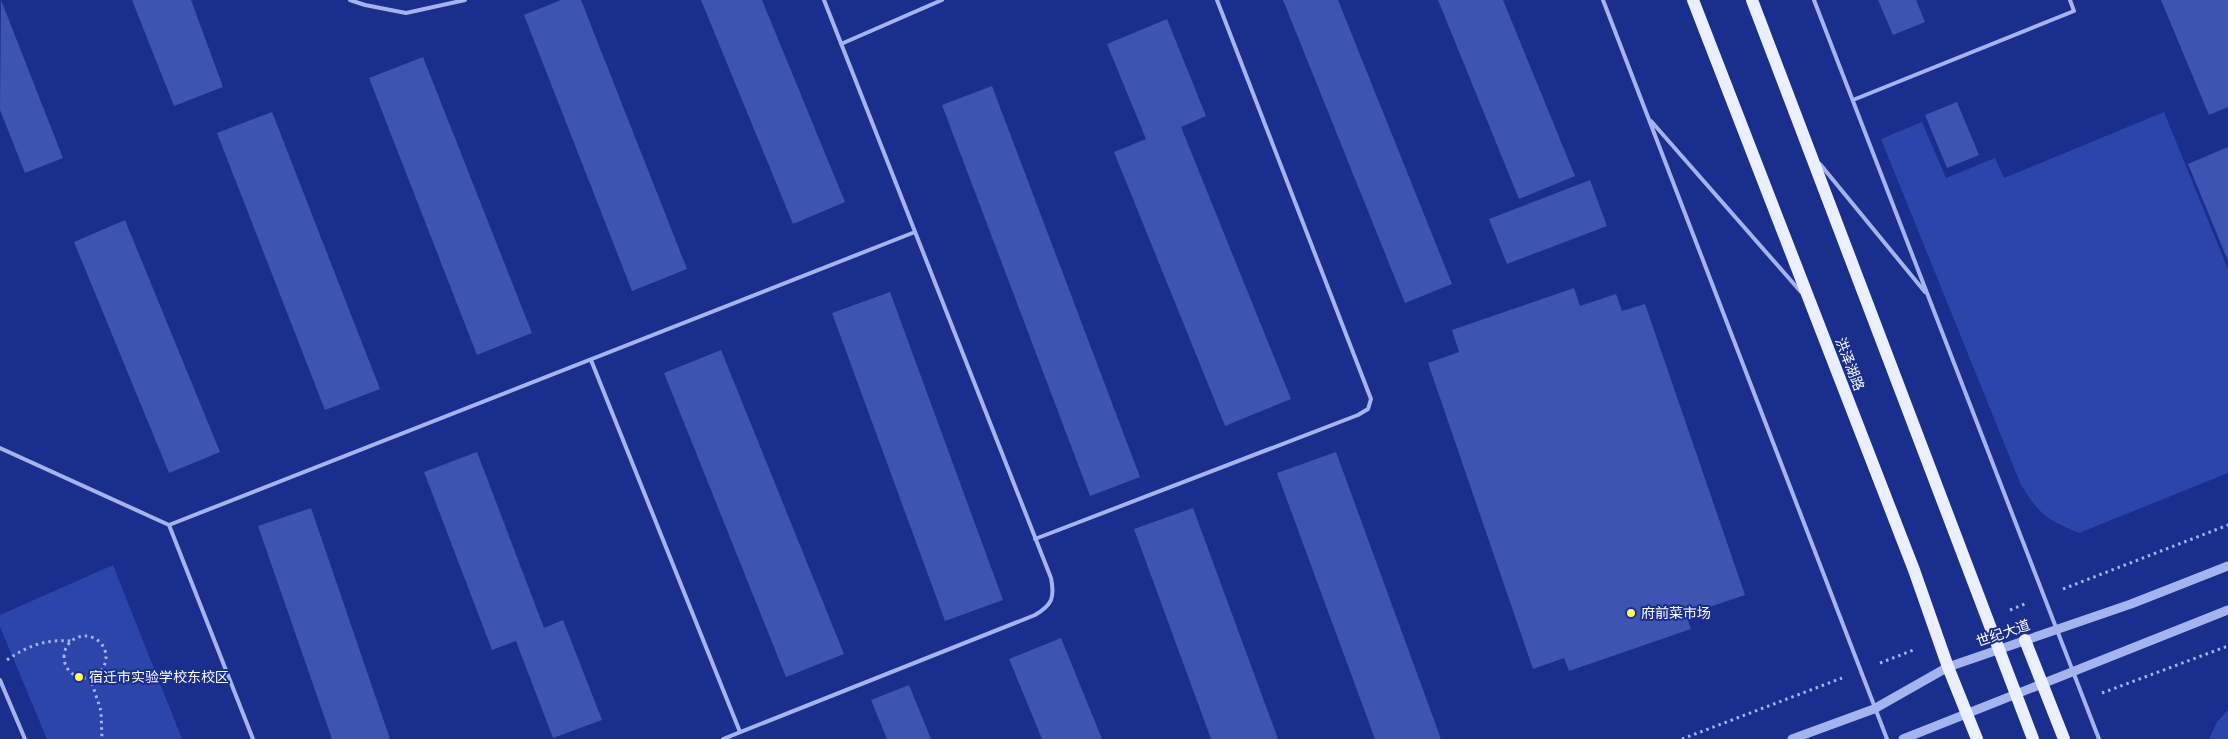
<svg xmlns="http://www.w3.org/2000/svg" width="2228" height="739" viewBox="0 0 2228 739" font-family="'PT Sans Narrow','Noto Sans SC',sans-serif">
<rect width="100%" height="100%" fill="#192e8d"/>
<!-- green -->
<path fill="#2c45ab" d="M2164,112L2228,269V473L2079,533C2046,519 2040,515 2021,485L1881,139L1922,122L1946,178L1995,158L2004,178Z
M113,565L182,739H47L0,627V615Z
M2228,710V739H2209L2217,722Z"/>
<!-- building -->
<path fill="#3e54b3" d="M1,0L63,158L25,173L0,110Z
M132,0H191L223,87L174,106Z
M561,0H581L687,269L632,291L524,15Z
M701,0H762L845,202L793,224Z
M1283,0H1338L1452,284L1405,303Z
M1438,0H1503L1575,176L1519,199Z
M1878,0H1916L1925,22L1893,35Z
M2161,0H2228V107L2209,115Z
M1167,19L1206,116L1181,127L1291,399L1225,426L1114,152L1146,139L1107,44Z
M423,57L532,333L477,355L369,78Z
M992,86L1140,477L1090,496L942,105Z
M1957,102L1979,155L1947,168L1925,115Z
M272,112L380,389L325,410L217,133Z
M2228,147V261L2188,164Z
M1590,180L1607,226L1507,264L1489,219Z
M125,220L220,452L169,473L74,242Z
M1574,288L1580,306L1616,294L1622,311L1645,304L1745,595L1686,615L1691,629L1569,671L1564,658L1533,669L1428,363L1459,352L1452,330Z
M890,292L1003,600L945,621L832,313Z
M721,350L844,654L786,677L664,373Z
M477,452L544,628L563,620L602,720L553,738L516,641L492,650L424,472Z
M1336,452L1441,739H1375L1277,473Z
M311,508L390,739H332L258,526Z
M1193,508L1278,739H1211L1134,529Z
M1061,638L1102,739H1042L1009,659Z
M909,685L931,739H887L871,700Z"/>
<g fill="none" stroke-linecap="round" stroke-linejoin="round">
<!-- path -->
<path stroke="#a5b4ee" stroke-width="3" stroke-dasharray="2.5 4" stroke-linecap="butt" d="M2063,589L2228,525
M2010,610L2025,604
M64 657a21 21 0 1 1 42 0a21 21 0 1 1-42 0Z
M7,660C27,646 46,639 71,641
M1880,663L1916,649
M90,677L101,711L102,739
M2102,693L2228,646
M1682,739L1842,678"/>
<!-- service -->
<path stroke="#a5b4ee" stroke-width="4" d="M350,0L365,5L406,13L465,0
M1603,0L1887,739
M1814,0L2099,739
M841,44L942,0
M1853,100L2074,11L2070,0
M1651,121L1801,292
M1820,164L1925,292
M591,360L740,732
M0,448L169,525L915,232
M169,525L253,739
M1035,539L1358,415L1368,409L1371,399L1217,0
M0,680L25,739
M723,739L1035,615C1052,605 1055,598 1051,578L824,0"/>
<!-- tertiary -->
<path stroke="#a5b4ee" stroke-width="9" d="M1792,739L1874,709L1948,667L2131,604L2228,566
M1903,739L2228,610"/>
<!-- primary -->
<path stroke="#ecefff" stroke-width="12" d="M1693,0L1914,570L1948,667L1977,739
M1752,0L2033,739
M2025,640L2064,739"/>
</g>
<!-- markers -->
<g fill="#fffa62" stroke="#192e8d" stroke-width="2">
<circle cx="1631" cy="613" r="5"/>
<circle cx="79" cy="677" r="5"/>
</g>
<g text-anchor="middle" stroke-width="4" stroke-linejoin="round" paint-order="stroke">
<!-- street labels -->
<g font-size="14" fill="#fff" stroke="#192e8d">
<text transform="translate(1850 364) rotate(69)" y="5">洪泽湖路</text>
<text transform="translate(2003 633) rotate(-19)" y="5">世纪大道</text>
</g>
<!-- poi labels -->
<g font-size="14" fill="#fff" stroke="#192e8d" text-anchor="start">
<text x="1641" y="618">府前菜市场</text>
<text x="89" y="682">宿迁市实验学校东校区</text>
</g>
</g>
</svg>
